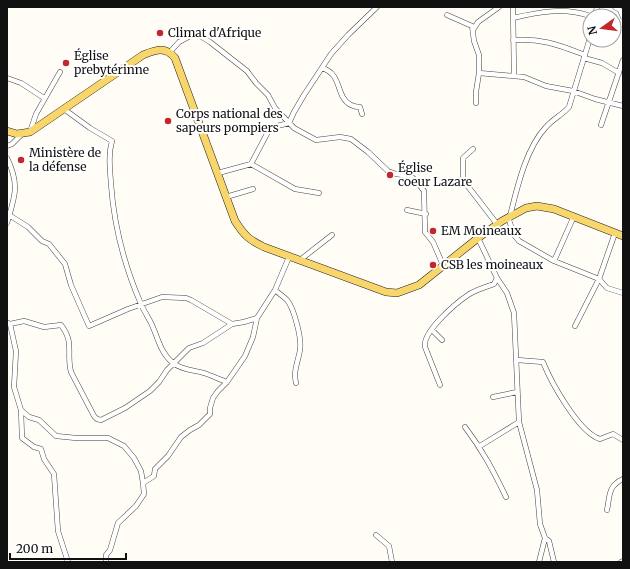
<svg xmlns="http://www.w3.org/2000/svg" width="630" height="569" viewBox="0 0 630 569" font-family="Merriweather,serif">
<rect width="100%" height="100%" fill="#fffdf5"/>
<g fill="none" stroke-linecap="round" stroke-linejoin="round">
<!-- minor casing -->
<g stroke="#444" stroke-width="5.5">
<path id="minor" d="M513,7L514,75
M615,7L620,10L623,17
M447,15L472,26L474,41L479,55V73L476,92V103
M595,16L597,7
M513,18C539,12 564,7 590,16
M473,30L478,22L499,7
M513,40C542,38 559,45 585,55
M170,52L179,42L192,35L197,34L210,42L247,71L256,83L268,95L275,108L294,128L316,140L340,137L351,139L368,152L388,171L396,174L403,175L413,178L418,183L424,191L425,232L433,242L443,265
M584,58L602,63L619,73
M322,68C343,74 335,97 351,105C353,106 357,107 360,107L362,114
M479,73L524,77L546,86L573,91L595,99L623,106
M7,78L21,83L44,98
M64,109L90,128L112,141C108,155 110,169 111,184C114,226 124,265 141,304C144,311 148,317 151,323C158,337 160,353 173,363C182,370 193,370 204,373C212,376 219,379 227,382
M601,125L623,60
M30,132L36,114L60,72
M7,146L12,144L22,134
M473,149L463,158V180L497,224
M7,158C20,185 15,196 7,223
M251,164L295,189L319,193
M218,173L251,164L269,130L277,126L289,123L294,112L304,95L331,54L348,35L377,7
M226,197L253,189
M407,210L426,214
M9,215L28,227L42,241L49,244L65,264L71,285L89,326L128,309L162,297L186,298L191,300L232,324
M510,216C517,188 526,148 546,127C553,119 562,115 569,107L590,38
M508,217L514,235L519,241L554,261L599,279L607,288L623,293
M478,238L497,278L507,293L514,313L519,422L537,490L540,524L545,538L549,541L554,562
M300,260L332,235
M554,261L574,216
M275,290C278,293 283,296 287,300C294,308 302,339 300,350C298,362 293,371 296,383
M8,323L10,324L16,351L14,387L21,410L22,438L34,447L41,449L44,459L54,474L58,531L68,562
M10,324L24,321L44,327L61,325C75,343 66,353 71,372L94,416L97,419L101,420L125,408L150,391L159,382L167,370L189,348L203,343L232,324L244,322L257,318
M575,326L599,279L615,233
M432,330L442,340
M517,360L543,362C551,382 579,433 600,439L613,434L623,440
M440,385L425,347C422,332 456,303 468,295C475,290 486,287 494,284L497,278
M493,397L517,392
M21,410L29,417L39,420L56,436L76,438H108L124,446L134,458L141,471L143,483
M465,427C483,451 493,470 506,497
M480,446L519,422
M607,510C610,495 608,486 623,479
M376,535L389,546L392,562
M106,562V555L110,550L118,523L136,506L144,494L143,483L154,476L155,469L168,456L181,437L190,430L199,425L210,414V408L213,398L218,391L227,382L245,356L253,337L257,318L275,290L289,257
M539,562L545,538
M621,562L623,561"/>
</g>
<!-- primary casing -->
<g stroke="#222" stroke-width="8">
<path id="primary" d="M7,131L17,134L30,132L143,55C156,50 165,46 175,58L235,221C244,235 249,240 264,247L386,292L397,293L419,285L478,238L502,221L526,208L537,206L554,209L623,236"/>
</g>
<!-- minor -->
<use href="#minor" stroke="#fff" stroke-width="4.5"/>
<!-- primary -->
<use href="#primary" stroke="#f9d66b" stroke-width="7"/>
</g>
<!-- markers -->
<g fill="#c4262e" stroke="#fff" stroke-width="1.5">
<circle cx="160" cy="33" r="4"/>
<circle cx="66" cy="63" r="4"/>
<circle cx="168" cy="121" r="4"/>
<circle cx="21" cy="160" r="4"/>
<circle cx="390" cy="175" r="4"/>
<circle cx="433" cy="231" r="4"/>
<circle cx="433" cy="265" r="4"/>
</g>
<g text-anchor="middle" stroke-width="4" stroke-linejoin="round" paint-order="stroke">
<!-- poi labels -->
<g font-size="12" fill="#111" stroke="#fff" text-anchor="start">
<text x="168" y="37">Climat d'Afrique</text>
<text x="74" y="60">Église<tspan x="74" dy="14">prebytérinne</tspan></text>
<text x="176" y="118">Corps national des<tspan x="176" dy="14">sapeurs pompiers</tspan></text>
<text x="29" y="157">Ministère de<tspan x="29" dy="14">la défense</tspan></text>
<text x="398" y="172">Église<tspan x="398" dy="14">coeur Lazare</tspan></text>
<text x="441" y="235">EM Moineaux</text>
<text x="441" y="269">CSB les moineaux</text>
</g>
</g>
<!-- border -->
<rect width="630" height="569" fill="none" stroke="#111111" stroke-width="16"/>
<!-- north arrow -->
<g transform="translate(602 28) rotate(256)"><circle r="19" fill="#ffffff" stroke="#a0a0a0"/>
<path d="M0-3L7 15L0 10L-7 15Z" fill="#c4262e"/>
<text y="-6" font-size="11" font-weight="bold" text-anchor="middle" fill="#111111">N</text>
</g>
<!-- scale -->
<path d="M10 553v6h116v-6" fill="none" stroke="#111111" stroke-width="2"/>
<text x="16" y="553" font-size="12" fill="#111111" stroke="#ffffff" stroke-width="3" paint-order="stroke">200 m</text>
</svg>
